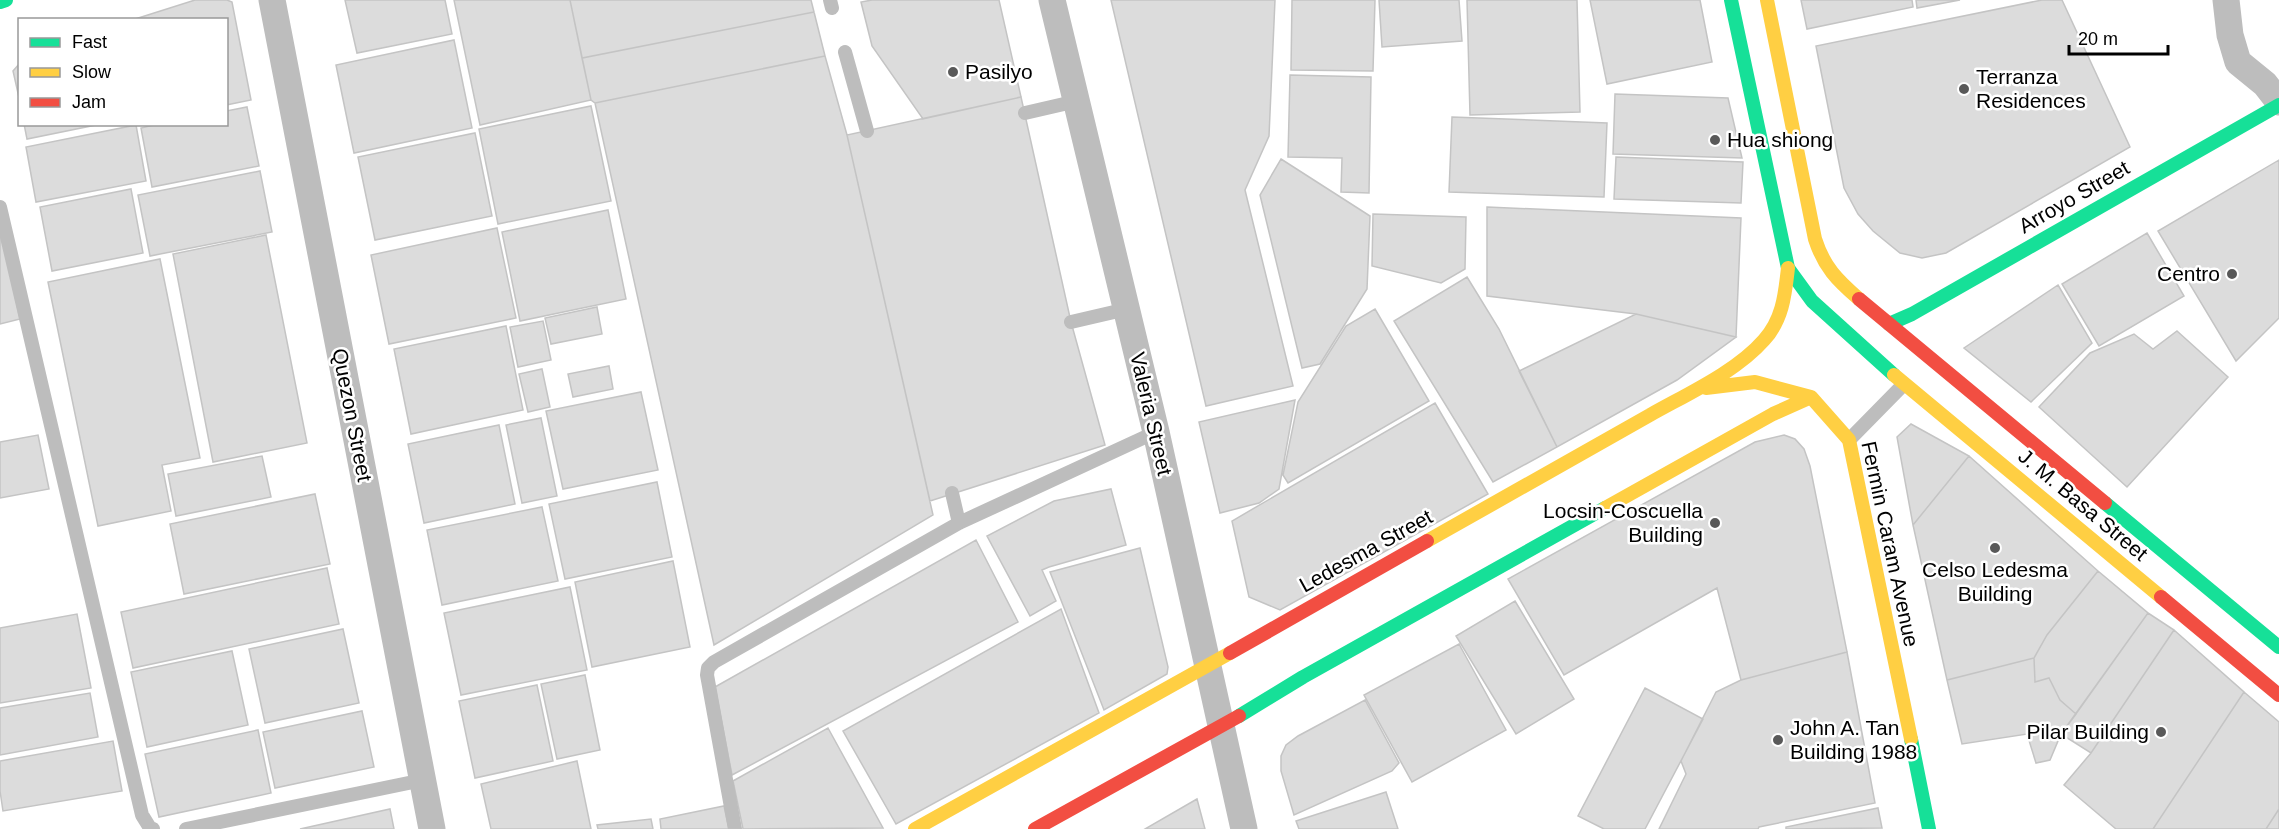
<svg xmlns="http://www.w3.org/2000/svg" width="2279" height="829" viewBox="0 0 2279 829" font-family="Helvetica,sans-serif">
<rect width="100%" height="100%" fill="#fff"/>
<!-- building -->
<path fill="#dcdcdc" stroke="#c4c4c4" stroke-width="1.5" d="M195,0H227L232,2L251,100L226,105V20H132Z
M345,0H445L452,34L357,53Z
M454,0H570L591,100L480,125Z
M570,0H811L814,12L582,58Z
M872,0H999L1021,97L923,119L872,46L861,2Z
M1111,0H1275L1269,136L1245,190L1293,386L1206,406Z
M1292,0H1375L1373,71L1291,70Z
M1379,0H1459L1462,41L1382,47Z
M1467,0H1577L1580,112L1470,115Z
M1590,0H1700L1712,62L1607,84Z
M1801,0H1912L1913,7L1807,29Z
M1916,0H1960L1917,8Z
M2042,0H2062L2130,147L1946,253L1922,258L1900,253L1873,231L1858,214L1844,188L1816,46Z
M814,12L825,56L595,103L591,100L582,58Z
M454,40L472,128L354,153L336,65Z
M825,56L847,135L933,515L714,645L595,103Z
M20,63V102L13,71Z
M1290,75L1371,77L1369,193L1341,192L1342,158L1288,157Z
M1615,94L1728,98L1742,158L1613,154Z
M1021,97L1071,322L1105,445L930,501L847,135Z
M591,106L611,201L498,224L479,129Z
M247,107L259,166L152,187L141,128L158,124H226V111Z
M1452,117L1607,123L1604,197L1449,192Z
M24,124H101L27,139Z
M136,125L146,181L36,202L26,147Z
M475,133L492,216L375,240L358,157Z
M1616,157L1743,162L1741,203L1614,199Z
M1281,159L1370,216L1367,289L1320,364L1302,368L1260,195Z
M2279,160V318L2236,361L2158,231Z
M260,171L272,232L150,256L138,195Z
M131,189L143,253L52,271L40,207Z
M1487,207L1741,218L1736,337L1636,314L1487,296Z
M608,210L626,299L520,321L502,232Z
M1373,214L1466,217L1465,269L1441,283L1372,266Z
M0,227L20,319L0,324Z
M497,228L516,318L389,344L371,255Z
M2147,233L2184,296L2099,346L2062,284Z
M266,235L307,443L213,462L173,254Z
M160,259L200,458L162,465L171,511L98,526L48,282Z
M1467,277L1499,329L1557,447L1493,482L1394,321Z
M2058,285L2092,343L2031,402L1964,348Z
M597,307L602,334L551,344L545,318Z
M1375,309L1429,401L1288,483L1283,475L1298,402L1346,326Z
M1636,314L1736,337L1677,380L1557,447L1519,371Z
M543,321L551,360L518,367L510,327Z
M506,326L523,410L411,434L394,349Z
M2177,331L2228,377L2127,487L2039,407L2090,353L2134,334L2153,349Z
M609,366L613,389L573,397L568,374Z
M542,369L550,407L528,412L519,374Z
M641,392L658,470L563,489L546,411Z
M1295,400L1279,489L1259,503L1220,513L1199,422Z
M1435,403L1488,494L1280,610L1249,597L1232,521Z
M541,418L557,496L522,503L506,425Z
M1911,424L1969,456L1913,525L1897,437Z
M499,425L515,504L424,523L408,444Z
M38,435L49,489L0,498V442Z
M1784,435L1795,439L1804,449L1810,466L1847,652L1741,680L1717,588L1564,675L1508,579L1755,442Z
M262,456L271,497L176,516L168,474Z
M1969,456L2098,571L2047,635L2034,658L1947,680L1913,525Z
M657,482L672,557L565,579L549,504Z
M1111,489L1126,545L1049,567L1042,570L1056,601L1030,616L987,536L1054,501Z
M315,494L330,564L184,594L170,524Z
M542,507L558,581L442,605L427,530Z
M976,540L1018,622L732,775L715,687Z
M1140,548L1168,667L1167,674L1104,710L1050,572Z
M673,561L690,647L592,667L575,582Z
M327,568L339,624L133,668L121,612Z
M2098,571L2148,613L2076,714L2060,700L2049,678L2035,682L2034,658L2047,635Z
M570,587L587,670L461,695L444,613Z
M1515,601L1574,699L1516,734L1456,636Z
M1061,609L1099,713L896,824L843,731Z
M2148,613L2174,630L2091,753L2061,734Z
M77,614L91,688L0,703V628Z
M343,629L359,703L265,723L249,649Z
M2174,630L2244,692L2153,829H2116L2064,785L2091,753Z
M1459,644L1506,730L1412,782L1364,695Z
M232,651L248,725L147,747L131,672Z
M1847,652L1875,803L1759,827L1758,829H1659L1686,774L1681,761L1716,692L1741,680Z
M2034,658L2035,682L2049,678L2060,700L2076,714L2061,734L2050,760L2036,763L2027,734L1962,744L1947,680Z
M585,675L600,750L557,759L541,684Z
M537,685L553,761L475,778L459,701Z
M1645,688L1703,719L1645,829H1604L1578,816Z
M2244,692L2279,722V809L2266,829H2153Z
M90,693L98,737L0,755V708Z
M1365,700L1399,763L1392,771L1294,815L1281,771V756L1286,745L1298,736Z
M362,711L374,767L275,788L263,732Z
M828,728L883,828L743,829L733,781Z
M258,730L271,793L159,817L145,754Z
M113,741L122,791L3,811L0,791V761Z
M577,761L591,829H491L481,784Z
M1386,792L1398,829H1299L1296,821Z
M1197,799L1205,829H1145Z
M724,806L729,829H661L660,819Z
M1878,808L1882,828L1786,829V827Z
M390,809L394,829H300Z
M2279,809V829H2266Z
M651,819L653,829H598L597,825Z"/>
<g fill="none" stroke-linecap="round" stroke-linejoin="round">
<!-- lane -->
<path stroke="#bdbdbd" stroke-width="14" d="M830,0L832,8
M845,52L867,131
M1025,113L1077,101
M0,207L142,815L150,828L153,829
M1071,322L1127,309
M1849,440L1904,384
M952,493L959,523
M186,829L423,780
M735,829L707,675L708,668L714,662L959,523L1156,432"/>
<!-- street -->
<path stroke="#bdbdbd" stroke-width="27" d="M272,0L432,829
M1052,0L1156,432L1244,829
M2226,0L2230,35L2238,62L2265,84L2279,102"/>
<!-- fast -->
<path stroke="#16e098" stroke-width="14" d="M1731,0L1788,268L1812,301L1894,375
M0,2L6,0
M1889,324L1912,314L2279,105
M2105,503L2279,647
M1239,716L1303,677L1605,508
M1911,739L1929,829"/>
<!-- slow -->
<path stroke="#ffcf43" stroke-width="14" d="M1767,0L1815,239C1824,267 1837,280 1859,299
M1894,375L2161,597
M1706,388L1755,382L1811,397L1849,440L1911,739
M1605,508L1773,414L1811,397
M1427,541C1502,499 1576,457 1650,415C1687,394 1736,372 1764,340C1783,319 1785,294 1788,268
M915,829L1230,653"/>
<!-- jam -->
<path stroke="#f24e42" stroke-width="14" d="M1859,299L2105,503
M2161,597L2279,695
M1230,653L1427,541
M1035,829L1239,716"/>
</g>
<!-- markers -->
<g fill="#595959" stroke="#fff" stroke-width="2">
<circle cx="953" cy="72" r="6"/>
<circle cx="1964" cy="89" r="6"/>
<circle cx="1715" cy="140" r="6"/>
<circle cx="2232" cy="274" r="6"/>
<circle cx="1715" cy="523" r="6"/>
<circle cx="1995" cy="548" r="6"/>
<circle cx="2161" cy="732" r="6"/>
<circle cx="1778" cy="740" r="6"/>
</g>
<g text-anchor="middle" stroke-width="5" stroke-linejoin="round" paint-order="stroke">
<!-- poi labels -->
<g font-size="21" fill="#000" stroke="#fff" text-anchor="start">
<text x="965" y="79">Pasilyo</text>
<text x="1976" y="84">Terranza<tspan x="1976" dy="24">Residences</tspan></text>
<text x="1727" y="147">Hua shiong</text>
<text x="2220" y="281" text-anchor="end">Centro</text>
<text x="1703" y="518" text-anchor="end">Locsin-Coscuella<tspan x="1703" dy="24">Building</tspan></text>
<text x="1995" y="577" text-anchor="middle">Celso Ledesma<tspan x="1995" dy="24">Building</tspan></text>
<text x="1790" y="735">John A. Tan<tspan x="1790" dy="24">Building 1988</tspan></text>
<text x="2149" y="739" text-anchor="end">Pilar Building</text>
</g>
<!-- street labels -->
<g font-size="21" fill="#000" stroke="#fff">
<text transform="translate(2074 197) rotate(-30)" y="7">Arroyo Street</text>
<text transform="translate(1151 414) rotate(77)" y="7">Valeria Street</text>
<text transform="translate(352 415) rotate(79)" y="7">Quezon Street</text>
<text transform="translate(2083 505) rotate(40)" y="7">J. M. Basa Street</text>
<text transform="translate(1890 544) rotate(78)" y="7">Fermin Caram Avenue</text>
<text transform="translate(1366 551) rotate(-29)" y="7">Ledesma Street</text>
</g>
</g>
<!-- legend -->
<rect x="18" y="18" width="210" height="108" fill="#ffffff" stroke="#999999" stroke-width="1.5"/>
<rect x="30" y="38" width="30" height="9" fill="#16e098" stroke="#999999" stroke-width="1.5"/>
<text x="72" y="48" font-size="18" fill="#000000">Fast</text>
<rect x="30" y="68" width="30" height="9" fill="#ffcf43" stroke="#999999" stroke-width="1.5"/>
<text x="72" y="78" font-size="18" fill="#000000">Slow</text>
<rect x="30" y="98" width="30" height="9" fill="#f24e42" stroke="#999999" stroke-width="1.5"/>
<text x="72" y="108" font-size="18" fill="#000000">Jam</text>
<!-- scale -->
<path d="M2069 45v9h99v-9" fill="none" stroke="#000000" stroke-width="3"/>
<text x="2078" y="45" font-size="18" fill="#000000" stroke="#ffffff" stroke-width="4.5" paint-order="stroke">20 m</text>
</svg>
